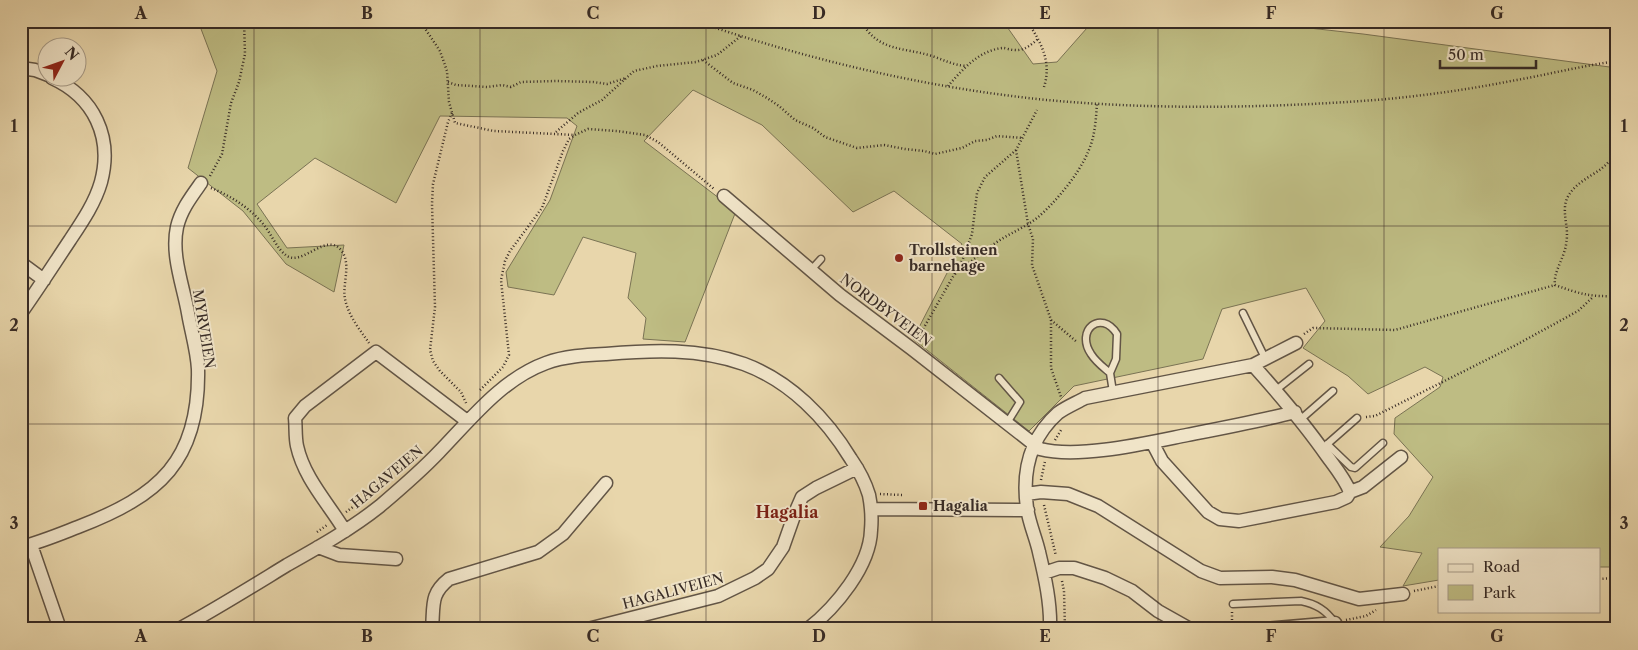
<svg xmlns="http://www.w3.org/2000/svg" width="1638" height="650" viewBox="0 0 1638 650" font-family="'Libre Caslon Text',serif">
<rect width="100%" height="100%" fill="#e8d6ab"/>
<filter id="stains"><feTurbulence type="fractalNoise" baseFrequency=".004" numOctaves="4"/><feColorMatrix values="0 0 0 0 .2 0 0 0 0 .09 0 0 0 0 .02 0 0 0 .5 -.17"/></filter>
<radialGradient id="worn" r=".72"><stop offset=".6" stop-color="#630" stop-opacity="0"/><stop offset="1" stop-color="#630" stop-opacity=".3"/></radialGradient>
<!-- green -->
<path fill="#bebc83" stroke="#7a7354" d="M198,21H1003L1033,64L1057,62L1087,28L1104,21H1246L1363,34L1617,68V567H1599V549H1439V580L1403,586L1422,553L1380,547L1409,516L1433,477L1394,434L1395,418L1440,387L1443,377L1425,367L1368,394L1348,376L1303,348L1325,321L1306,288L1222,309L1203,359L1074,386L1029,431L913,339L962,244L894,191L853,212L762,125L693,90L644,141L736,211L685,342L643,339L646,318L628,298L636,253L583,237L554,295L508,287L506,272L550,200L577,126L567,118L440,116L396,203L315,158L257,204L287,248L344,245L334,292L286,264L243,211L188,168L217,71Z"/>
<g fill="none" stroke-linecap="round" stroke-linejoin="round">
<!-- lane casing -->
<g stroke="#625546" stroke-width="9">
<path id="lane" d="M811,270L821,259
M1243,313L1265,358
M1110,373C1103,367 1096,362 1091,354C1075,330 1101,309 1117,334L1116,359L1110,373L1113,392
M999,378L1020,402L1007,423
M1276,390L1309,364
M1301,419L1333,391
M1327,444L1351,467L1355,468L1383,443
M1324,447L1357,418
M1233,604L1301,601C1316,604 1326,610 1335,623"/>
</g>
<!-- street casing -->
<g stroke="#625546" stroke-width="15">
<path id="street" d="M21,68L35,70L48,75
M724,196L840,295L912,349L1040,449C1079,459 1147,443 1187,435C1223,428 1260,421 1295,412
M21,263L44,280
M21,313C38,289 54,264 70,240C82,222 95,203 101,182C113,137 94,97 52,78
M1152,442L1162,461L1208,512L1220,519L1239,521L1336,502L1347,497L1350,492C1345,479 1335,467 1327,456C1304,423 1279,394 1253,365
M1350,492L1363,487L1401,457
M1026,494L1041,492L1068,494L1098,506L1201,571L1220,578L1272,577L1295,580L1359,599L1403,594
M871,509L1028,510
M345,531C328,503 304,478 297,446C295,437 296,427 295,418L305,406L376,352L467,421
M31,545L60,629
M21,547C41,542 60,534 78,527C159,496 200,461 198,369C197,350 191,331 188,313C183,285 171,255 177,227C181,210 191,197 201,183
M318,547L339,555L396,559
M1044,573L1059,568H1074L1105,578L1132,591L1158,611L1190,629
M817,622L829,629
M179,629C216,609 251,587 287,565C319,547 351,529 380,506C400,489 421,471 439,452C471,419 502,379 546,363C565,356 586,355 606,354C652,350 699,348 744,364C790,381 826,418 851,459C858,469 865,482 869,495C871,505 872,519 871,530C870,566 836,607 808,629
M432,629C434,605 430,594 449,579L538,552L563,534L606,483
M588,629L718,596L755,578L768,569L783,547L795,513L802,497L816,488L857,468
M1050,629C1051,604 1045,577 1039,552C1036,538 1029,523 1027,508C1022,472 1030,438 1058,413C1066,407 1076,403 1085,398L1253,365L1296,343
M1266,629L1335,623"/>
</g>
<!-- path -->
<path stroke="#362a25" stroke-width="2.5" stroke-dasharray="1 2.5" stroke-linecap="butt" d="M420,21L440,51L447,71L449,102L455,123L494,131L575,135
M695,21C809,60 927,88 1047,100C1156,110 1267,108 1376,100C1421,96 1466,90 1511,81C1546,75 1581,66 1617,61
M861,21C878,52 903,47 932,56C944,60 953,65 966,66
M1027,21C1041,42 1052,62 1044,87
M703,60L733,83L753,90L767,98L779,106L795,120L813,128L825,137L857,148L884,145L905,149L924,151L935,154L962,148L975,141L987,140L997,136L1023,138
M448,82L456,85L487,87L502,85L511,87L521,82L556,81L593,82L607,84L626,78
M948,86C962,70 979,50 1003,48C1006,48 1010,50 1014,50C1024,51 1031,45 1038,39
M452,113L448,122L433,184L432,204L435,307L430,350L433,361L440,371L461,392L467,405
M556,132L578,113L602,100L634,71L657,66L696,62L717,55L741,36
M1016,150L1028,224L1033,239L1032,265L1051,320V368L1061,397
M1617,152C1612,159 1607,164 1601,169C1588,178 1566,188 1565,207C1564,221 1569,228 1566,245C1564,258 1553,273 1555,285C1580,294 1590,297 1617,296
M210,176L222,154L231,103L239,82L245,54L244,21
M211,188C231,196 250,208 264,225C271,234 277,249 287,256C303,266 326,232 341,250C352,264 342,284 345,299C348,315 360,330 369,343
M955,274C968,264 981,253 994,244C1008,234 1024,228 1037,218C1055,203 1079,174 1088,152C1095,137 1096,119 1097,103
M1051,320L1077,342
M1304,334L1313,328L1395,330L1555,285
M918,338L963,259L972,234L977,193L985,177L1016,150L1037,110
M480,390L503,367L509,355L501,280L505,261L510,251L542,208L563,151L569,139L575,135L588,129L617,131L645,135L658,142L714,189
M1366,417L1375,416L1516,345L1578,311L1593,297
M1055,440L1061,430
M1041,480L1045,461
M880,494L902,495
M1044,505L1056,556
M346,512L378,489
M317,532L327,525
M1599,579L1617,578
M1062,581L1064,591L1065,629
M1414,591L1439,586
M1232,612V629
M1346,620L1366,616L1376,610"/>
<!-- lane -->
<use href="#lane" stroke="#f0e4c8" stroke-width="6"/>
<!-- street -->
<use href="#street" stroke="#f0e4c8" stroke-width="12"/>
</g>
<!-- grid -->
<path fill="none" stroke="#362a25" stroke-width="1" stroke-opacity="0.55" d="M254,21V629M480,21V629M706,21V629M932,21V629M1158,21V629M1384,21V629M21,226H1617M21,424H1617"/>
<!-- markers -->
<g fill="#8f2418" stroke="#f0e4c8" stroke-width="2">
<circle cx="899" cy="258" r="5"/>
<rect x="918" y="501" width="10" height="10" rx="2.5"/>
</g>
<g text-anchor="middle" stroke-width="4" stroke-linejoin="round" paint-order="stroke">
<!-- poi labels -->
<g font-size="14" font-weight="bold" fill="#362a25" stroke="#f0e4c8" text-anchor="start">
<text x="909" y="255">Trollsteinen<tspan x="909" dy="16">barnehage</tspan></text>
<text x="933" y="511">Hagalia</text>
</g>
<!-- street labels -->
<g font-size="14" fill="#362a25" stroke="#f0e4c8">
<text transform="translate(886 310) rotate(37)" y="5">NORDBYVEIEN</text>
<text transform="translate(204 329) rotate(81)" y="5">MYRVEIEN</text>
<text transform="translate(387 477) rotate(-40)" y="5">HAGAVEIEN</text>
<text transform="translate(673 591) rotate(-15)" y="5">HAGALIVEIEN</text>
</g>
<!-- quarter labels -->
<g font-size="16" font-weight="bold" fill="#7a1f14" stroke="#f0e4c8">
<text x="787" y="518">Hagalia</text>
</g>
</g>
<!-- margin -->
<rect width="1638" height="650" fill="none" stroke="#e8d6ab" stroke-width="55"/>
<!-- legend -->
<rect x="1438" y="548" width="162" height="65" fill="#f0e4c8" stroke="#a69a87"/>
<rect x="1448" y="564" width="25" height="8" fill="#f0e4c8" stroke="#a69a87"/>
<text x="1483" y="572" font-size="15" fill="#362a25">Road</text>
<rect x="1448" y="585" width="25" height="15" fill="#bebc83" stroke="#a69a87"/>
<text x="1483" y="598" font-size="15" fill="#362a25">Park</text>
<!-- north arrow -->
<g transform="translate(62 62) rotate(49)"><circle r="24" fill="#f0e4c8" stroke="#a69a87"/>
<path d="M0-4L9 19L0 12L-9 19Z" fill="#8f2418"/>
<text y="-8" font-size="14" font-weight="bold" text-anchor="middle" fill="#362a25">N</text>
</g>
<!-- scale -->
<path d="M1440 60v8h96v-8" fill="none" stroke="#362a25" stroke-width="2.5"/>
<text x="1448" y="60" font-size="15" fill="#362a25" stroke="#f0e4c8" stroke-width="4" paint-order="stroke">50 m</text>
<rect x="28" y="28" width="1582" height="594" fill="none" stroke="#362a25" stroke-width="2"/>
<g font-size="16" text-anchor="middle" font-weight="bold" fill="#362a25">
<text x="141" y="19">A</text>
<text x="367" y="19">B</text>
<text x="593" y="19">C</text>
<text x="819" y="19">D</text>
<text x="1045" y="19">E</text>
<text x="1271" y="19">F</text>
<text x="1497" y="19">G</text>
<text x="14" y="132">1</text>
<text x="1624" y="132">1</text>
<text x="14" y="331">2</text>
<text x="1624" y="331">2</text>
<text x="14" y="529">3</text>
<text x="1624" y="529">3</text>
<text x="141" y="642">A</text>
<text x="367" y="642">B</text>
<text x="593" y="642">C</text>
<text x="819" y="642">D</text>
<text x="1045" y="642">E</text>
<text x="1271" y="642">F</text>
<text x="1497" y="642">G</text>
</g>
<rect width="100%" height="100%" filter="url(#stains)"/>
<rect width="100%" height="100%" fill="url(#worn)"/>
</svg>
